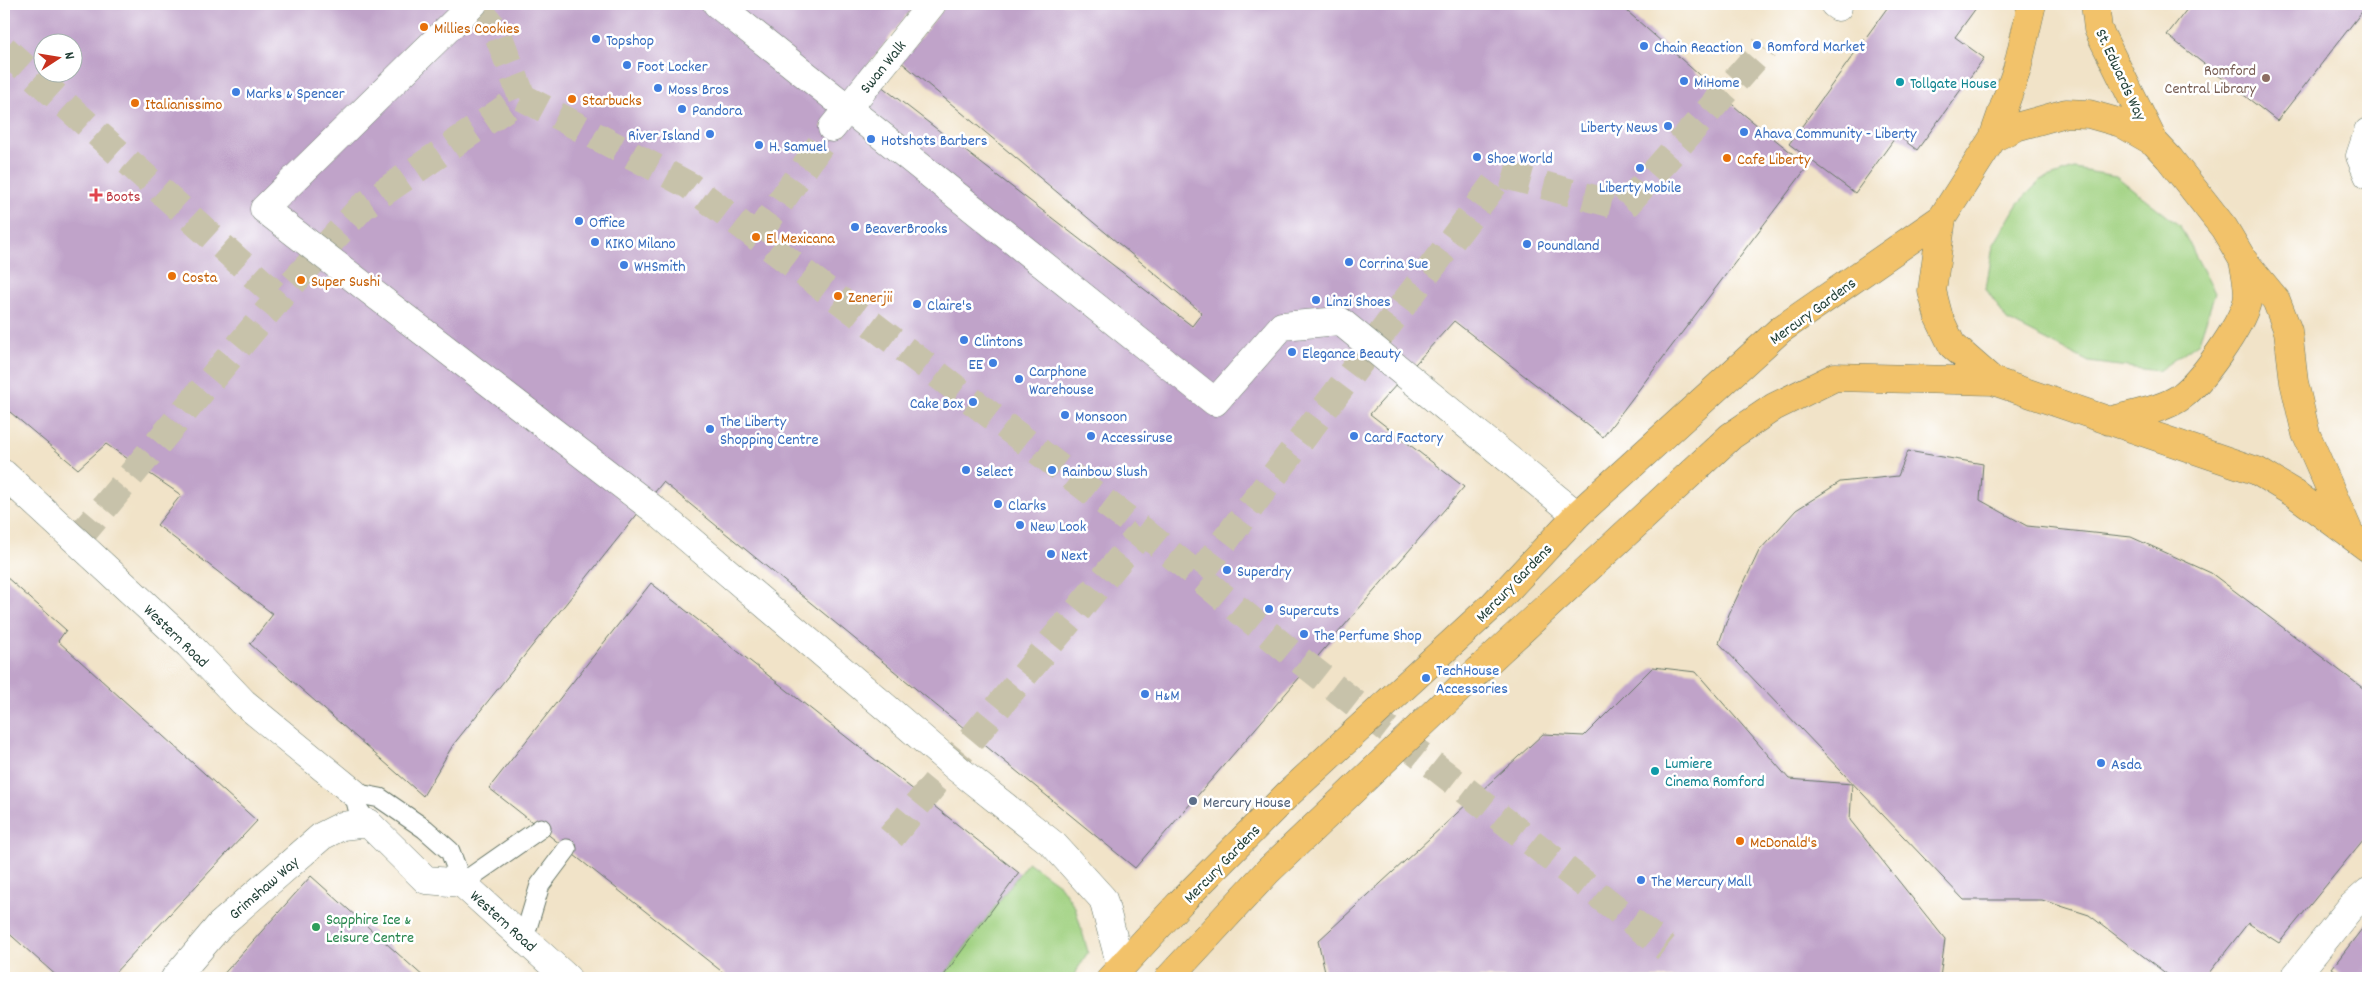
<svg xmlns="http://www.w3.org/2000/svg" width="2372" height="982" viewBox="0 0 2372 982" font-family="Dekko,sans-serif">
<rect width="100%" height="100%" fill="#fff"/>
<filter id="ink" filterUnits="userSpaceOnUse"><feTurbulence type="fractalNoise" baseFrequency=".02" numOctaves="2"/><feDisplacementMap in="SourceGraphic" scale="10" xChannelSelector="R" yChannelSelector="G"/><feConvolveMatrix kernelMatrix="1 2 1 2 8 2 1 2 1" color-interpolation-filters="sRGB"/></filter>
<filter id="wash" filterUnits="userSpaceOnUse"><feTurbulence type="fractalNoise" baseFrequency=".0096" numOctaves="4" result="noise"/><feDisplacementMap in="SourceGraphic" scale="20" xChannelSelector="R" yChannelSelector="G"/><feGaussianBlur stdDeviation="1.12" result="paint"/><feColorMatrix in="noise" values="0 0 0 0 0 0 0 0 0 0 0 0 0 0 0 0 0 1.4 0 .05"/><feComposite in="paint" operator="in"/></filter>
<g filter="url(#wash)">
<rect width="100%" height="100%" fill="#f1e3c8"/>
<!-- green -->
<path fill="#a1d282" stroke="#60885b" d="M2074,169L2116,176L2180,226L2215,293L2199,342L2158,371L2089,362L2007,320L1986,289L1993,246L2018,203L2041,180Z
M1028,862L1060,885L1075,907L1088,952L1072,978H942Z"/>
<g id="blocks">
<!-- building -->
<path fill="#c0a3c9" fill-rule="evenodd" d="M4,4H915L863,72L1192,326L1202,313L901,62L947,4H1619L1742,113L1808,166L1603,437L1454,321L1370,414L1464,487L1135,868L663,482L453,745L423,796L250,644L273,614L157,525L181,495L106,444L78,469L4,407ZM42,42H72V72H42Z
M1890,4H1979L1955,37L1984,58L1917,150L1897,135L1855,193L1789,144Z
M2191,4H2368L2277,121L2167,35Z
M1908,451L1983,464L1980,500L2027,526L2131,537L2211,573L2368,692V834L2279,943L2248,923L2205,978H2172L2089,915L2042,900H1964L1719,643L1729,614L1759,551L1796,510L1840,482L1898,476Z
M4,575L66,630L58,641L257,821L110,978H59L4,929Z
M651,583L1019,873L942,978H730L489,788Z
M1653,667L1696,672L1789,779L1852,784L1850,820L1945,939L1940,978H1319L1325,971L1318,941L1543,734L1584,736Z
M311,876L425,978H220Z
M2368,921V978H2346L2332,968Z"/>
</g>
</g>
<g filter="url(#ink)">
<use href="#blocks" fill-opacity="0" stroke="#687768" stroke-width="1"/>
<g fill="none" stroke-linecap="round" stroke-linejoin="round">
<!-- pedestrian-tunnel -->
<path stroke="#c7c2aa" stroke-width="28" stroke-dasharray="28 14" stroke-linecap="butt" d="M474,4L497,32L522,97
M4,49L279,298
M756,237L832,128
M77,540L279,298L362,207L522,97L690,186L1143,531L1296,657L1666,948
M1199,575L1502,174L1624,207L1764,48
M891,837L1143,531"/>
<!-- service casing -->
<g stroke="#687768" stroke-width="21">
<path id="service" d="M368,823L358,809L354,793L380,798L425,829L450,851L462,883L541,828
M524,938L540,885L567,849"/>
</g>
<!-- pedestrian casing -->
<g stroke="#687768" stroke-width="29">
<path id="pedestrian" d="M1834,4L1838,7
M832,128L932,4"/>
</g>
<!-- minor casing -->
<g stroke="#687768" stroke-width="29">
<path id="minor" d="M473,4L264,209L656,511L958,769L1054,845L1103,899L1121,967
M717,4L1215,402L1282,326L1340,321L1577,515
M2368,132L2360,156L2368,175
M4,474L189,645L243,702L354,793
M175,978L220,925L322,836L342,826L368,823L426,880L462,883
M2294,978L2350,908L2368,892"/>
</g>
<!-- tertiary casing -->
<g stroke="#687768" stroke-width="29">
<path id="tertiary" d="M462,883L567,978"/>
</g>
<!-- primary casing -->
<g stroke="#687768" stroke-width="29">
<path id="primary" d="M2095,4L2098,29L2154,142
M1993,138L2017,69L2032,4
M2109,421C2130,415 2166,409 2182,396C2203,380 2240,327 2247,302C2250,289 2245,273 2243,260
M2350,534L2306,434L2294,382L2288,331L2276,300L2243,260L2224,228L2169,158L2154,142L2121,123L2089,114L2066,113L2016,127L1993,138L1942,218L1932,291L1939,318L1952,345L1993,381L2257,471L2295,494L2368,548
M1111,978L1181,902L1288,794L1493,605L1577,515L1780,330L1942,218
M1169,978L1268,871L1481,668L1731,436L1774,407L1835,377L1993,381"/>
</g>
<!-- service -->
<use href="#service" stroke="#fff" stroke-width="19"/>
<!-- pedestrian -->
<use href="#pedestrian" stroke="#fff" stroke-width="28"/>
<!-- minor -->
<use href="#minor" stroke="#fff" stroke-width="28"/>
<!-- tertiary -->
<use href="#tertiary" stroke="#fff" stroke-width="28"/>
<!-- primary -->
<use href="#primary" stroke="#f2c26a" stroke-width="28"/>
</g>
</g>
<!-- markers -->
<g fill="#e8710a" stroke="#fff" stroke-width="2">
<circle cx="424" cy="27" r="5"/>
<circle cx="572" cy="99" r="5"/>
<circle cx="135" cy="103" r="5"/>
<circle cx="1727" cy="158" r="5"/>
<circle cx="756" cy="237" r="5"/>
<circle cx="172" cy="276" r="5"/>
<circle cx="301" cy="280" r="5"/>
<circle cx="838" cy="296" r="5"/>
<circle cx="1740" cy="841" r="5"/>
</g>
<g fill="#3f7fe0" stroke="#fff" stroke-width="2">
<circle cx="596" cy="39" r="5"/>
<circle cx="1757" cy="45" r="5"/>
<circle cx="1644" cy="46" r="5"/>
<circle cx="627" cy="65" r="5"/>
<circle cx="1684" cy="81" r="5"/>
<circle cx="658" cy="88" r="5"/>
<circle cx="236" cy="92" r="5"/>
<circle cx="682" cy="109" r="5"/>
<circle cx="1668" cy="126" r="5"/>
<circle cx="1744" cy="132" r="5"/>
<circle cx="710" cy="134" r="5"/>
<circle cx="871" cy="139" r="5"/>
<circle cx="759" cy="145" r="5"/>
<circle cx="1477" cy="157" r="5"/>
<circle cx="1640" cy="168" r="5"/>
<circle cx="579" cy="221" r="5"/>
<circle cx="855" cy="227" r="5"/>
<circle cx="595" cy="242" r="5"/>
<circle cx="1527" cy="244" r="5"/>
<circle cx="1349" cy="262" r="5"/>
<circle cx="624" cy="265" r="5"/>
<circle cx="1316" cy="300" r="5"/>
<circle cx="917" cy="304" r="5"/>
<circle cx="964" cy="340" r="5"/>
<circle cx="1292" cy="352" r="5"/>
<circle cx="993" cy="363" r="5"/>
<circle cx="1019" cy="379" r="5"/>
<circle cx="973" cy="402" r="5"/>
<circle cx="1065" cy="415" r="5"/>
<circle cx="710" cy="429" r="5"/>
<circle cx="1091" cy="436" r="5"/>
<circle cx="1354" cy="436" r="5"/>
<circle cx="966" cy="470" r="5"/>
<circle cx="1052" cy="470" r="5"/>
<circle cx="998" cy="504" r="5"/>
<circle cx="1020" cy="525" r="5"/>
<circle cx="1051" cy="554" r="5"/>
<circle cx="1227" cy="570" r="5"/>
<circle cx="1269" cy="609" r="5"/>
<circle cx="1304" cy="634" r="5"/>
<circle cx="1426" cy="678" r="5"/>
<circle cx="1145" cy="694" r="5"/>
<circle cx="2101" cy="763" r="5"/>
<circle cx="1641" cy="880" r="5"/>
</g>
<circle fill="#8d6e63" stroke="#fff" stroke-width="2" cx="2266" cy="78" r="5"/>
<g fill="#0f9aa8" stroke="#fff" stroke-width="2">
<circle cx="1900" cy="82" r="5"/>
<circle cx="1655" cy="771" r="5"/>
</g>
<path fill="#e0444e" stroke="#fff" stroke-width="2" d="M93.5 187.5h5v5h5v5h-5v5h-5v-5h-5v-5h5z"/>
<circle fill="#5c6f8a" stroke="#fff" stroke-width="2" cx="1193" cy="801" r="5"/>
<circle fill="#2e9e5b" stroke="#fff" stroke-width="2" cx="316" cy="927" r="5"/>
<g text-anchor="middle" stroke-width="5" stroke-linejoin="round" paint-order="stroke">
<!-- food labels -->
<g font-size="16" fill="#c56008" stroke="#fff" text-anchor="start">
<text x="434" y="33">Millies Cookies</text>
<text x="582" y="105">Starbucks</text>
<text x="145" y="109">Italianissimo</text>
<text x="1737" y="164">Cafe Liberty</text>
<text x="766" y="243">El Mexicana</text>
<text x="182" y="282">Costa</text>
<text x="311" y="286">Super Sushi</text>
<text x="848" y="302">Zenerjii</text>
<text x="1750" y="847">McDonald's</text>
</g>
<!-- shop labels -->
<g font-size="16" fill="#366cbe" stroke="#fff" text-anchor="start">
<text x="606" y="45">Topshop</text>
<text x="1767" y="51">Romford Market</text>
<text x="1654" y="52">Chain Reaction</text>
<text x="637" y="71">Foot Locker</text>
<text x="1694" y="87">MiHome</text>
<text x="668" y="94">Moss Bros</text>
<text x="246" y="98">Marks &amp; Spencer</text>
<text x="692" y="115">Pandora</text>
<text x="1658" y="132" text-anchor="end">Liberty News</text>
<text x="1754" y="138">Ahava Community - Liberty</text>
<text x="700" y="140" text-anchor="end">River Island</text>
<text x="881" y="145">Hotshots Barbers</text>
<text x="769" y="151">H. Samuel</text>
<text x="1487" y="163">Shoe World</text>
<text x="1640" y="192" text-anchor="middle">Liberty Mobile</text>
<text x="589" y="227">Office</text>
<text x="865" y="233">BeaverBrooks</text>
<text x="605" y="248">KIKO Milano</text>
<text x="1537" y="250">Poundland</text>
<text x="1359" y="268">Corrina Sue</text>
<text x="634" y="271">WHSmith</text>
<text x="1326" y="306">Linzi Shoes</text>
<text x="927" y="310">Claire's</text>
<text x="974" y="346">Clintons</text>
<text x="1302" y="358">Elegance Beauty</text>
<text x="983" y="369" text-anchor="end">EE</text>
<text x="1029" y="376">Carphone<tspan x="1029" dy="18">Warehouse</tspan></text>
<text x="963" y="408" text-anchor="end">Cake Box</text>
<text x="1075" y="421">Monsoon</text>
<text x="720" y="426">The Liberty<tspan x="720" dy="18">Shopping Centre</tspan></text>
<text x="1101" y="442">Accessiruse</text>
<text x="1364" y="442">Card Factory</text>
<text x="976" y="476">Select</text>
<text x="1062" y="476">Rainbow Slush</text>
<text x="1008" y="510">Clarks</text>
<text x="1030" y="531">New Look</text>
<text x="1061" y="560">Next</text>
<text x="1237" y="576">Superdry</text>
<text x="1279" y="615">Supercuts</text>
<text x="1314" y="640">The Perfume Shop</text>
<text x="1436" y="675">TechHouse<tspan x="1436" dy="18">Accessories</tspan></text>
<text x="1155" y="700">H&amp;M</text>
<text x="2111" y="769">Asda</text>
<text x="1651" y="886">The Mercury Mall</text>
</g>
<!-- street labels -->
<g font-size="16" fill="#1f3d34" stroke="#fff">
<text transform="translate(882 66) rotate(-51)" y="6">Swan Walk</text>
<text transform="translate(2122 74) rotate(65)" y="6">St. Edwards Way</text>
<text transform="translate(1812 310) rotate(-36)" y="6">Mercury Gardens</text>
<text transform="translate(1513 582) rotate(-46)" y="6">Mercury Gardens</text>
<text transform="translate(177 635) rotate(44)" y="6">Western Road</text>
<text transform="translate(1221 863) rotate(-46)" y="6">Mercury Gardens</text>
<text transform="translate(263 887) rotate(-41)" y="6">Grimshaw Way</text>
<text transform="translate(504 920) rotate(42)" y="6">Western Road</text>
</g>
<!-- education labels -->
<g font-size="16" fill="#785e54" stroke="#fff" text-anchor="end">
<text x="2256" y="75">Romford<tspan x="2256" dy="18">Central Library</tspan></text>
</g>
<!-- culture labels -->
<g font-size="16" fill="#0d838f" stroke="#fff" text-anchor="start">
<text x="1910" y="88">Tollgate House</text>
<text x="1665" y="768">Lumiere<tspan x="1665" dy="18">Cinema Romford</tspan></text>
</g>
<!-- health labels -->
<g font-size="16" fill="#be3a42" stroke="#fff" text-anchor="start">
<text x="106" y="201">Boots</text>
</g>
<!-- service labels -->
<g font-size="16" fill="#4e5e75" stroke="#fff" text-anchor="start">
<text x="1203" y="807">Mercury House</text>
</g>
<!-- leisure labels -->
<g font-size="16" fill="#27864d" stroke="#fff" text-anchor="start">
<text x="326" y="924">Sapphire Ice &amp;<tspan x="326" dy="18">Leisure Centre</tspan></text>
</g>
</g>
<!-- margin -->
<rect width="2372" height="982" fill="none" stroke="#fff" stroke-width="20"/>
<!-- north arrow -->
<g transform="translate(58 58) rotate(78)"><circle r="24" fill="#ffffff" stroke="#a5b1ae"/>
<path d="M0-4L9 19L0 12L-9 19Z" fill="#c8321e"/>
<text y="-8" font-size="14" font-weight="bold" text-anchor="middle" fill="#1f3d34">N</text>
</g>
</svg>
